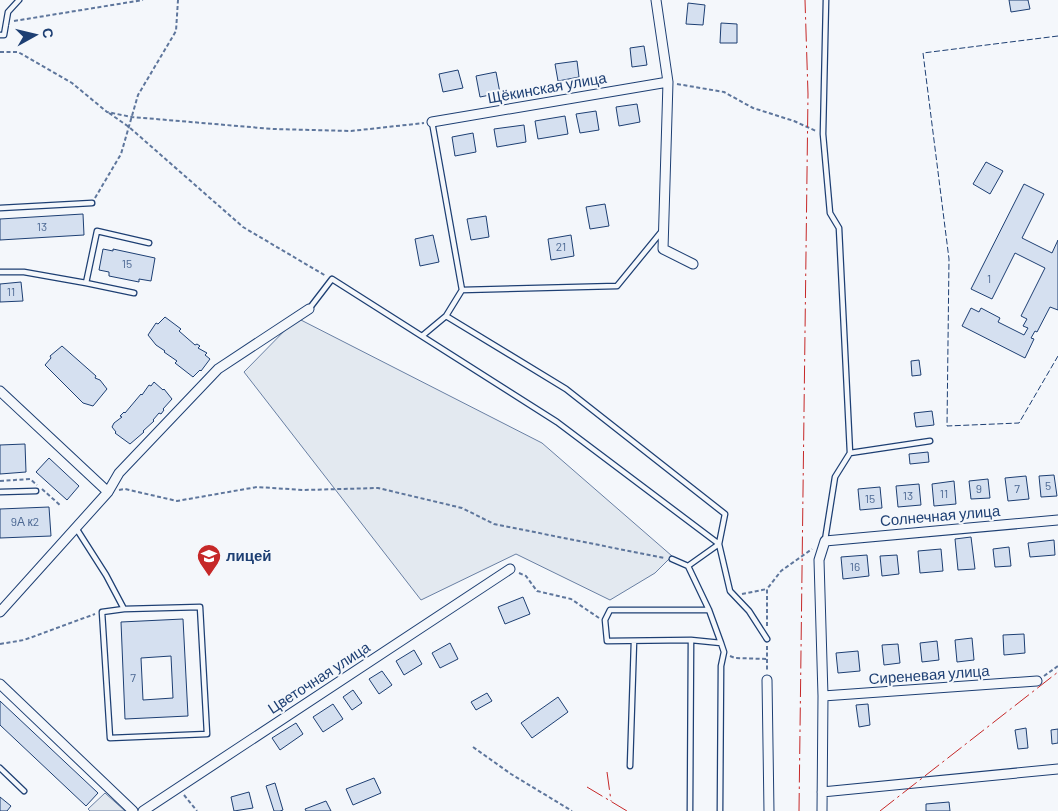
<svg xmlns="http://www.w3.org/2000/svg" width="1058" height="811" viewBox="0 0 1058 811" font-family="Barlow,sans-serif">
<rect width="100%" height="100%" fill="#f4f7fb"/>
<!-- green -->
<path fill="#e3e9f0" stroke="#687fa3" d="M297,318L542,443L672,556L655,573L610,600L516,554L421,600L244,372Z
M105,793L125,811H90L88,809Z"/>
<!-- building -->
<path fill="#d5e0f0" stroke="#1d3f73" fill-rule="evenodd" d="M1009,0H1028L1030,9L1011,12Z
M688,3L705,5L703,25L686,24Z
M721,23L737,24V43H720Z
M644,46L647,65L632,67L630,48Z
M577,61L579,77L558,81L555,64Z
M458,70L463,88L443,92L439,74Z
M496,72L500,93L480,97L476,76Z
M637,104L640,122L619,126L616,107Z
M596,111L599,130L580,133L576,114Z
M565,116L568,134L538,139L535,121Z
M524,125L526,142L497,147L494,129Z
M473,133L476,152L455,156L452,137Z
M986,162L1003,171L990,194L973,184Z
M1024,184L1044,194L1022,238L1052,253L1058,240V310L1050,307L1037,332L1035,331L1031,338L1034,339L1025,358L962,326L971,308L979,312L981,308L1000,318L998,322L1024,335L1028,328L1023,326L1027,319L1021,316L1045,268L1015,253L992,299L971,289Z
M605,204L609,226L590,229L586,207Z
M83,214L84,235L0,240V219Z
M486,216L489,237L471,240L467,219Z
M433,235L439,262L420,266L415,239Z
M571,235L574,256L551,260L548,239Z
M103,249L113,251V249L155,258L151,281L139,279V282L109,276V272L99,270Z
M21,282L23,301L0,302V284Z
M165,317L181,329L179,331L195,345L197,344L200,346L198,348L207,353L205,355L210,359L201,371L200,370L193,377L175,363L177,361L164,352L165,351L156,345L148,335L156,323L158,324Z
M62,346L96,376L95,378L100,380L107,389L93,406L83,403L45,365L51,358L50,356Z
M919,360L921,375L912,376L911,361Z
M154,382L163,390L164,389L172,399L163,409L164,410L161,414L159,413L153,420L154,421L143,431L144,432L130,444L115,433L116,432L112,427L114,423L122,417L120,416L124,412L125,413L141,394L142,395L149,385L151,386Z
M932,411L934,425L916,427L914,413Z
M25,444L26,472L0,474V445Z
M928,452L929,462L910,464L909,454Z
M49,458L79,486L67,500L36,472Z
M1054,475L1057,496L1041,497L1039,476Z
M1026,476L1029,499L1008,501L1005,478Z
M988,479L990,498L971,499L969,481Z
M954,481L956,504L934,506L932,484Z
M919,484L921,505L898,507L896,486Z
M880,487L882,508L860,510L858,489Z
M49,507L51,536L0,538V509Z
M971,537L975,569L958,570L955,539Z
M1054,540L1055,555L1030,557L1028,543Z
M1009,547L1011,566L995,567L993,549Z
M941,549L943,571L920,573L918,551Z
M867,555L869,576L843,579L841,557Z
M897,555L899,574L882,576L880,556Z
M523,597L530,614L505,624L498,607Z
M183,619L188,716L125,719L121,622ZM171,656L173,698L143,700L141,658Z
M1024,634L1025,653L1004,655L1003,635Z
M972,638L974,660L957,662L955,640Z
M937,641L939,660L922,662L920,643Z
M450,643L458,659L440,668L432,653Z
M898,644L900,663L884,665L882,645Z
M414,650L422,664L404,675L396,661Z
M858,651L860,671L838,673L836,653Z
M382,671L392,685L379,694L369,679Z
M353,690L362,703L352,710L343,697Z
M487,693L492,701L476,710L471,702Z
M558,697L568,712L532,738L521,723Z
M0,701L98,793L86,806L0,725Z
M333,704L343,719L323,732L313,717Z
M868,704L870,725L859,727L856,705Z
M296,723L303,734L280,750L272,738Z
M1026,728L1028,748L1018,749L1015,730Z
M1058,729V743L1052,744L1051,730Z
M374,778L381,793L353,805L346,789Z
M275,783L283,810L280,811H274L266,786Z
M249,792L253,808L234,811L231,797Z
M0,797L11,806L7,811H0Z
M326,801L331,811H306L305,809Z
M949,802L950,811H926V804Z"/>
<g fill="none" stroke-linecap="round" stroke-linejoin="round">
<!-- lane casing -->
<g stroke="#1d3f73" stroke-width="7">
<path id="lane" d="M0,35H4L8,12L19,0
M432,122L462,290
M0,208L92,203
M0,272H24L86,283
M134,293L86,283L97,231L149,243
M309,309L332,279L557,422L719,544L725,514L566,389L446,316L422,336
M446,316L462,290L617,286L662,231
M850,453L930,441
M0,492L36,491
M76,528L106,575L124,609L102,612L110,738L207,734L200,607L124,609
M825,540L835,477L850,453L839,228L830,213L823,134L826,0
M672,559L688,566L719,544L730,591L749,611L767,639
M688,566L709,610L721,643
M709,610H610L605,620L607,641L691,640L721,643L724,652L721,666L720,811
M630,766L634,641
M0,768L24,791
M690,811L691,640"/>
</g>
<!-- street casing -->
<g stroke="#1d3f73" stroke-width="11">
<path id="street" d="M656,0L668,82L663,249L693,264
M432,122L668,82
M0,391L108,492
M0,612L108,492L119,473L218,369L309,309
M767,680L769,811
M0,684L133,811
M823,696L1037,681
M822,792L1058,769
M143,811L510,569
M822,811L823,696L819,560L825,541L1058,520"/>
</g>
<!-- path -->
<path stroke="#5e769c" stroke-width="2" stroke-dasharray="4 2.5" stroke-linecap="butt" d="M14,21L143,0
M0,52H18L72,83L107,112L132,117L273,129L351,131L424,123
M677,84L724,92L753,108L794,121L816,131
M109,113L129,127L243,227L326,276
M95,198L121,154L138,95L176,31L178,0
M0,481L30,479L37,485
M42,489L61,506
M119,490L125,489L177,501L257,487L304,490L378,488L462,508L494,524L664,558
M519,573L526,576L537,591L571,599L599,618
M742,594L767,589
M767,626V589L781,571L812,549
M0,644L24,640L95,614
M767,646V671
M730,656L735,658L767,659
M1044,676L1058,666
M473,747L511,774L572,811
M184,795L197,811"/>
<!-- lane -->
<use href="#lane" stroke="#f4f7fb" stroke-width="4.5"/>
<!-- street -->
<use href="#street" stroke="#f4f7fb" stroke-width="9"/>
<!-- fence -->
<path stroke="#1d3f73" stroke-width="1" stroke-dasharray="6 2.5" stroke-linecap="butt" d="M1058,36L923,53L949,259L947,426L1019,423L1058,356"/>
<!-- power -->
<path stroke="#c62828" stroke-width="1" stroke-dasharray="18 4 2.5 4" stroke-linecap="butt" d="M607,772L611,801
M587,787L627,811
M799,811L808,94L805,0
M880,811L1058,672"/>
</g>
<!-- icons -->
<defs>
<g id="school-pin" transform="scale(1.25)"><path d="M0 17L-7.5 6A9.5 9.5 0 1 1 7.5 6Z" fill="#c62828" stroke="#f4f7fb"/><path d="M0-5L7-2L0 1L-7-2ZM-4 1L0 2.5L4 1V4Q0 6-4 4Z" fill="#fff"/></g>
</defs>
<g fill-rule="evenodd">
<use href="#school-pin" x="209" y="556"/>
</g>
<g text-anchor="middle" stroke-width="4" stroke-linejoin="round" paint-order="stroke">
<!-- number labels -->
<g font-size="12" fill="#4b6792">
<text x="42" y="231">13</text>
<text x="561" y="251">21</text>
<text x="127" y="268">15</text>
<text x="989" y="283">1</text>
<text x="11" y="296">11</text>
<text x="1048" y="490">5</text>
<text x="979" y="493">9</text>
<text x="1017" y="493">7</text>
<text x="944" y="498">11</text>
<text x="908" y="500">13</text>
<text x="870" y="503">15</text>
<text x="25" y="526">9А к2</text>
<text x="855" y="571">16</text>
<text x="133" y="682">7</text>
</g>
<!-- street labels -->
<g font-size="15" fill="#1d3f73" stroke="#f4f7fb">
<text transform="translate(547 88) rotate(-10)" y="5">Щёкинская улица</text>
<text transform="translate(940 516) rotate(-5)" y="5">Солнечная улица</text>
<text transform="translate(929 675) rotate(-4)" y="5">Сиреневая улица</text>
<text transform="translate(319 678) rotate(-33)" y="5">Цветочная улица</text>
</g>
<!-- poi labels -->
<g font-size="15" font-weight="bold" fill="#1d3f73" stroke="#f4f7fb" text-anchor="start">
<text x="226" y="561">лицей</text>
</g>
</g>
<!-- north arrow -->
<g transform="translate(35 35) rotate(82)" stroke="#f4f7fb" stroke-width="4" paint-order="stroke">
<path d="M0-4L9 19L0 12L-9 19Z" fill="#1d3f73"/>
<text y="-8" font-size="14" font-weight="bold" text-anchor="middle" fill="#1d3f73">С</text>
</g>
</svg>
